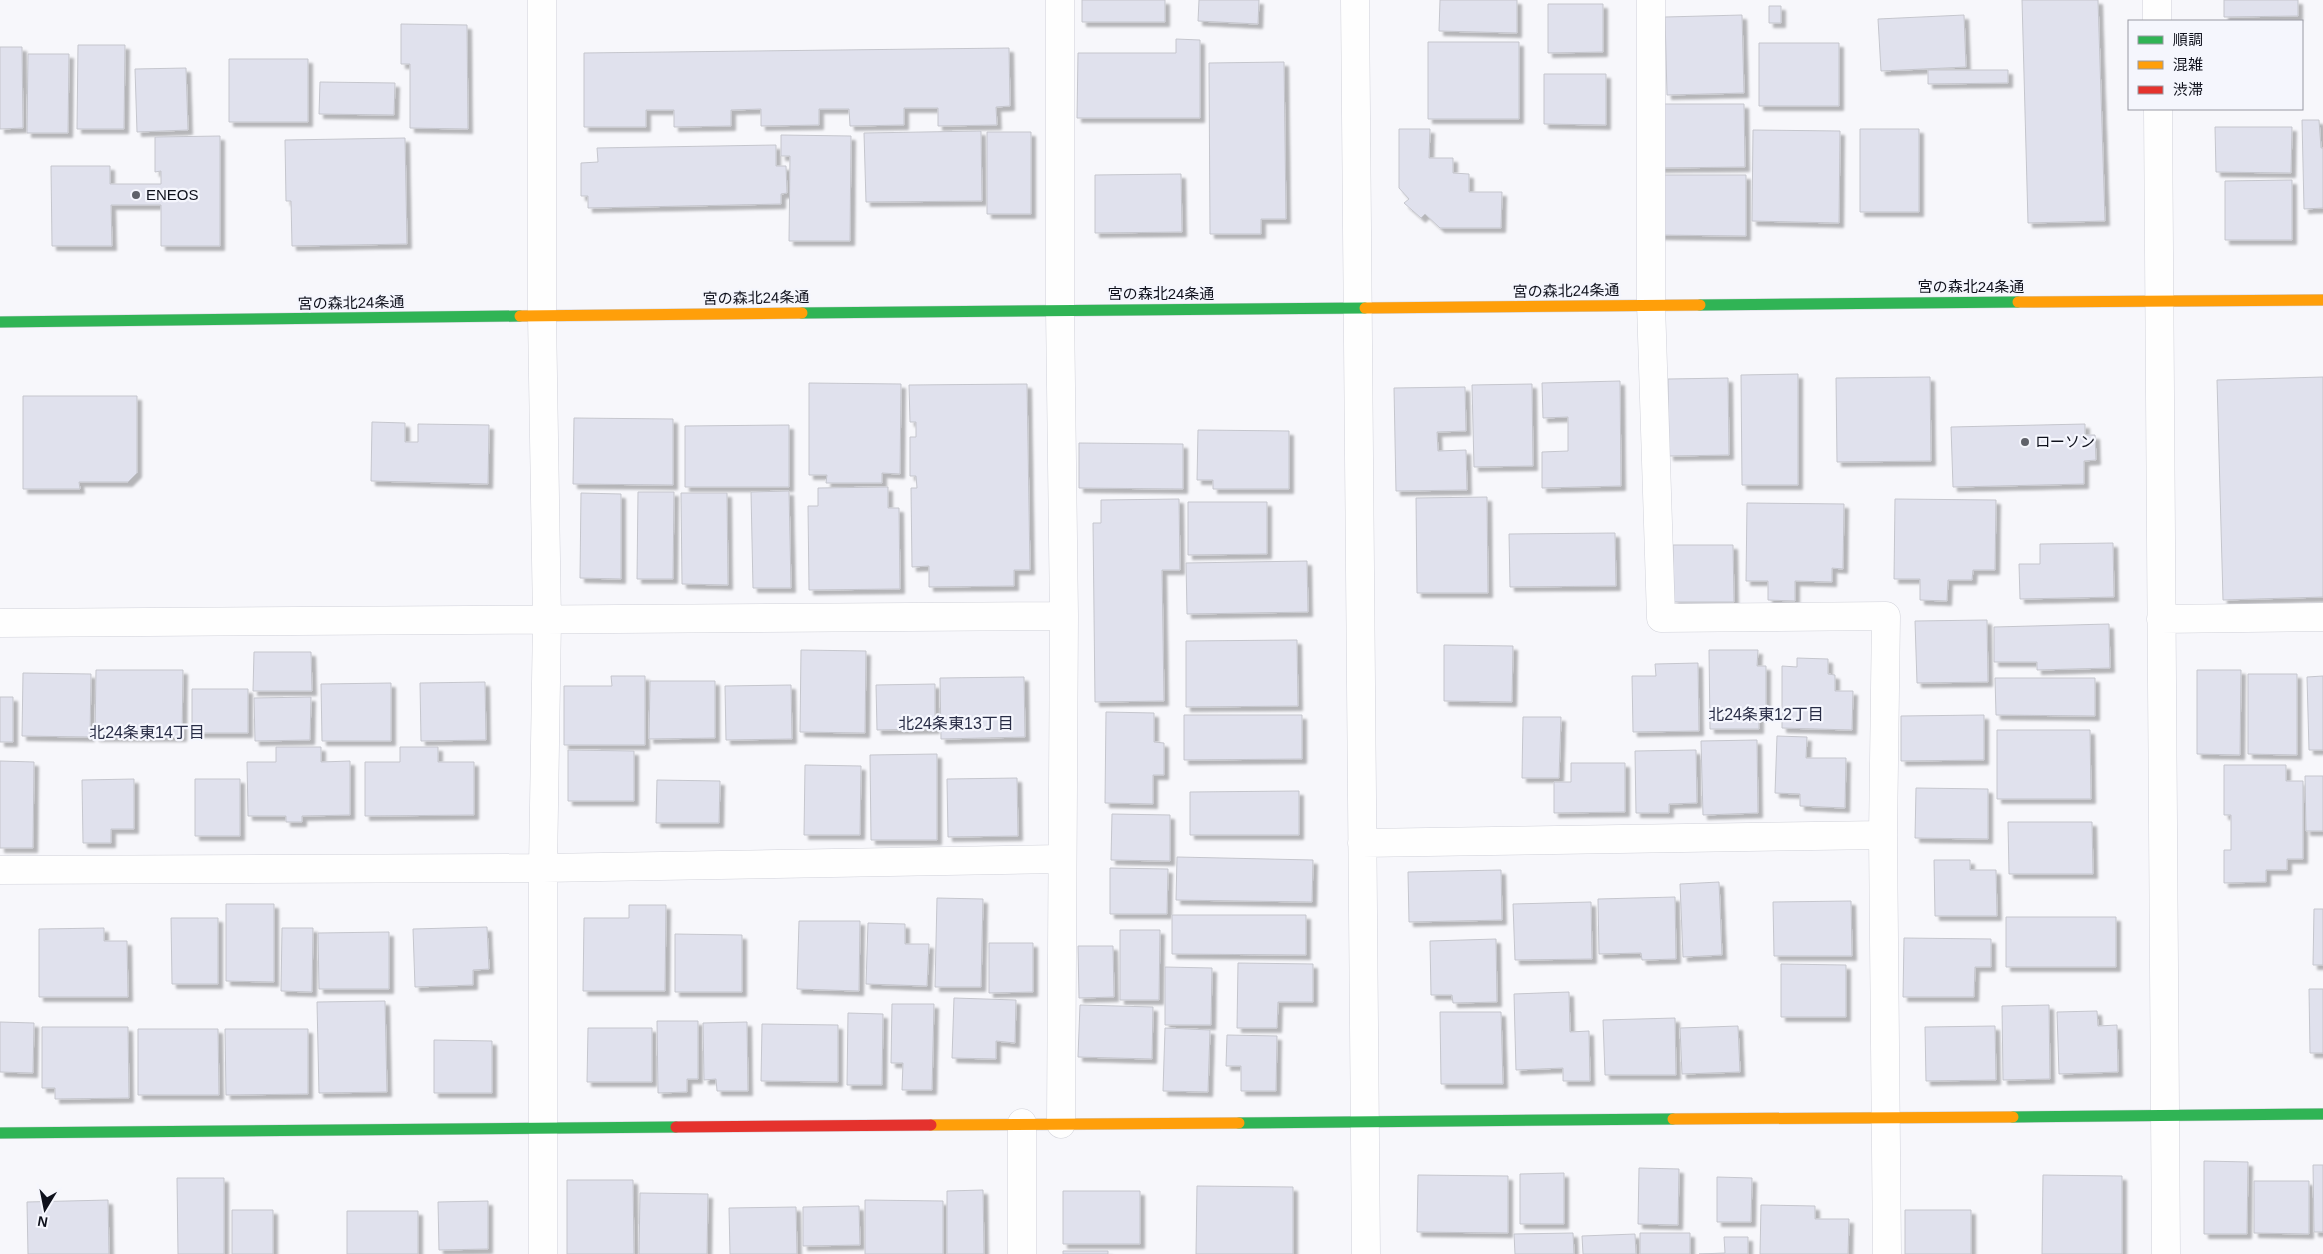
<svg xmlns="http://www.w3.org/2000/svg" width="2323" height="1254" viewBox="0 0 2323 1254" font-family="Helvetica,'Noto Sans JP',sans-serif">
<defs>
<filter id="shadow"><feDropShadow dx="4.5" dy="4.5" stdDeviation="1" flood-color="#0004"/></filter>
</defs>
<rect width="100%" height="100%" fill="#f7f7fb"/>
<!-- building -->
<path fill="#e0e1ed" stroke="#c5c6cd" filter="url(#shadow)" d="M1082,0H1165V22H1082Z
M1199,0H1259L1258,24L1198,21Z
M1440,0H1517V33L1439,31Z
M2022,0H2098L2105,221L2028,223Z
M2224,0H2298V16L2224,17Z
M1548,4H1603V52L1548,53Z
M1769,6H1781V23H1769Z
M1742,15L1744,93L1667,95L1665,17Z
M1964,15L1966,67L1881,71L1878,19Z
M401,24L467,25L468,129L410,128V64H401Z
M1176,39L1200,40V118H1077L1078,53H1176Z
M1428,42H1519V119H1428Z
M1759,43H1839V106H1759Z
M78,45H125L124,129H77Z
M0,47H22L23,128L0,129Z
M1009,48L1010,106L996,107L997,125L938,126V108H904V125L850,126L849,109H819V125L761,126V109L731,110V126L674,127V110H646V127H584V53Z
M28,54H69L68,133H27Z
M229,59H308V122H229Z
M1284,62L1286,219H1261V234H1210L1209,63Z
M186,68L188,130L137,132L135,69Z
M1928,70H2008V83L1928,84Z
M1544,74H1606V125L1544,124Z
M320,82L395,83L394,115L319,114Z
M1657,104H1744L1745,167L1657,168Z
M2302,120H2319L2321,148H2323V208L2304,209Z
M2215,127H2292L2291,173L2216,172Z
M1399,129H1430L1429,158H1453V173L1469,174V192H1502L1501,228H1440L1425,214L1421,218L1404,203L1409,199L1399,188Z
M1860,129H1919V212H1860Z
M1753,130L1840,131L1839,223L1752,221Z
M981,131L982,201L866,202L864,133Z
M987,132H1031V214H987Z
M781,135L851,136L850,241H789L790,156H781Z
M220,136V246H161V205H111L112,246H52L51,166H110V184H161V171L155,172V137Z
M405,138L407,244L292,246L291,201H286L285,140Z
M776,145V166H786L787,193L781,194V204L588,208V196H581V163L598,162L597,148Z
M1181,174L1182,232L1095,233V175Z
M1656,175H1746V236L1656,235Z
M2292,180V240H2225V181Z
M1798,374V485H1742L1741,375Z
M1930,377L1931,461L1837,462L1836,378Z
M2323,377V597L2223,600L2217,380Z
M1728,378L1729,455L1669,456L1668,379Z
M1620,381L1621,486L1542,488V452L1568,451V417L1543,418L1542,383Z
M809,383L901,384L900,474L882,473V483H826L827,475H809Z
M1027,384L1030,570H1014V586L929,587V566L912,567L911,488H917L916,476H910V437H916V422H910L909,385Z
M1532,384L1533,466L1474,467L1472,385Z
M1465,387L1466,431L1437,432L1438,451L1466,450L1467,490L1396,491L1394,388Z
M23,396H137V473L128,482H79L80,489H23Z
M574,418L673,419V485L573,484Z
M372,422L405,423V442H418V424L489,425L488,484L371,481Z
M2085,424V435H2095L2096,460L2084,461V484L1953,487L1951,427Z
M789,425V487H685V426Z
M1198,430L1289,431V489H1213V480H1197Z
M1079,443L1183,444V489L1079,488Z
M888,487V508H899L900,589L809,590L808,506H818V488Z
M789,491L791,588H753L751,492Z
M638,492H674L673,579H637Z
M581,493L621,494V579L580,578Z
M681,493H727L728,585L682,584Z
M1487,497L1488,593H1417L1416,498Z
M1179,499L1180,570H1162L1164,701L1095,702L1093,523H1101V500Z
M1895,499L1996,500L1995,570H1973L1972,580H1948L1947,601L1920,600V579H1894Z
M1188,502H1267V554L1188,555Z
M1747,503L1844,504L1843,569L1832,568V582L1795,581V601L1768,600V581H1746Z
M1615,533L1616,586L1510,587L1509,534Z
M2113,543L2114,597L2020,599L2019,564H2040V544Z
M1673,545H1733L1734,602H1674Z
M1307,561L1308,612L1187,614L1186,563Z
M1987,620L1988,682L1917,683L1915,621Z
M2109,624L2110,668L2037,670V662H1994V627Z
M1297,640L1298,706L1186,707V641Z
M1444,645L1513,646L1512,702L1444,701Z
M801,650L866,651L865,733L800,732Z
M1709,650H1758L1757,666H1766V713H1759V729H1710Z
M254,652H311L312,691H253Z
M1797,658L1828,659V674L1835,675V691H1853L1852,730L1782,728V666L1797,667Z
M1698,663L1699,731L1633,732L1632,676H1656L1655,664Z
M96,670H183L182,737H95Z
M2197,670H2241L2240,755L2197,754Z
M23,673L91,674L90,737L22,736Z
M2248,674H2297V755L2248,754Z
M611,676H645V745H564V686H612Z
M2323,676V750H2309L2307,677Z
M1024,677L1025,737L941,739L940,678Z
M1995,678H2095V716L1996,715Z
M650,681H715V738L649,739Z
M485,682L486,740L421,741L420,683Z
M391,683V741H322L321,684Z
M935,684V729L877,730L876,685Z
M791,685L792,739L726,740L725,686Z
M192,689H248V733H192Z
M0,697H13V742H0Z
M311,697L310,740L255,741L254,698Z
M1106,712L1154,713V742L1164,743V775H1153V804L1105,803Z
M1184,715H1302V759L1184,760Z
M1984,715V760L1901,761V716Z
M1523,717H1561L1559,778H1522Z
M1997,730H2090L2091,799H1997Z
M1777,736L1807,737L1806,758H1846L1845,808L1800,806V794L1775,793Z
M1757,740L1758,813L1703,815L1701,741Z
M276,747H321V762L350,761V815L302,816V822H286V816H248L247,762H276Z
M400,747H438V762H474V815L365,816V762H400Z
M568,750L634,751V801H568Z
M1696,750L1697,803L1669,804V813H1636L1635,751Z
M937,754V840H871L870,755Z
M0,761L34,762L33,848H0Z
M1571,763H1625V812L1554,813V782H1571Z
M805,765L861,766L860,835H804Z
M2224,765H2286V781H2303V859H2287V870H2266V882L2224,883V850H2231V815H2224Z
M2305,776H2323V831H2306Z
M1017,778L1018,836L948,837L947,779Z
M134,779V829H111V843H83L82,780Z
M195,779H240V836H195Z
M657,780L720,781L719,823H656Z
M1916,788L1988,789V839L1915,838Z
M1299,791V835H1190V792Z
M1112,814L1170,815V861L1111,860Z
M2008,822H2092L2093,874H2009Z
M1177,857L1313,860L1312,902L1176,900Z
M1934,860H1970V870H1996L1997,916H1935Z
M1110,868L1168,869L1167,914H1110Z
M1501,870L1502,920L1409,922L1408,872Z
M1719,882L1722,955L1683,957L1680,884Z
M1675,897L1676,959L1642,960L1641,953L1599,954L1598,899Z
M937,898L983,899L981,987H935Z
M1851,901L1852,956H1774L1773,902Z
M1591,902L1592,959L1515,960L1513,904Z
M226,904H274V982L226,981Z
M629,905H666L665,991H583L584,918H629Z
M2314,909H2323V965H2313Z
M1172,915H1306V955L1172,954Z
M2006,917H2116V967H2006Z
M171,918H218V984H172Z
M799,921H860L859,991L797,989Z
M868,923L905,924V944H929L927,986L866,984Z
M487,927L489,969L473,970V985L415,987L413,929Z
M104,928V941H127L128,997H39V929Z
M282,928H313L312,992L281,991Z
M1120,930H1160L1159,1000H1120Z
M389,932V989H319L318,933Z
M675,934L742,935V992H675Z
M1904,938L1991,939V967H1975L1974,997H1903Z
M1496,939L1497,1002L1453,1003L1452,995H1431L1430,941Z
M989,943H1033V992L989,993Z
M1078,946H1113L1114,997L1079,998Z
M1238,963L1313,964V1002H1278L1277,1028H1237Z
M1781,964L1846,965V1017H1781Z
M1165,967L1212,968L1211,1025H1165Z
M2309,989H2323V1053H2310Z
M1569,992L1570,1032L1589,1031L1590,1081H1563V1068L1516,1070L1514,994Z
M954,998L1016,1000L1015,1043L996,1041V1059L952,1058Z
M385,1001L387,1092L319,1093L317,1002Z
M892,1004H934L932,1090H902L903,1063H891Z
M1080,1005L1153,1007L1152,1059L1078,1057Z
M2049,1005L2050,1079L2003,1080L2002,1006Z
M2097,1011L2098,1026L2117,1025L2118,1072L2059,1074L2057,1012Z
M1440,1012H1501L1503,1084H1441Z
M848,1013L883,1014L882,1085H847Z
M1675,1018L1676,1075H1605L1603,1020Z
M657,1021H698V1079H687V1092L658,1093Z
M0,1022L34,1023L33,1073L0,1072Z
M747,1022L748,1091H717L716,1079L704,1080L703,1023Z
M762,1024L838,1025V1082L761,1081Z
M1738,1026L1740,1072L1682,1074L1680,1028Z
M1995,1026L1996,1080L1926,1081L1925,1027Z
M42,1027H128L129,1098L55,1099V1088H42Z
M588,1028H652V1082H587Z
M1165,1028L1210,1030L1208,1092L1163,1091Z
M138,1029H218L219,1095H138Z
M225,1029H308V1094L226,1095Z
M1227,1035L1277,1036L1276,1091H1241V1066H1226Z
M434,1040L492,1041V1093H434Z
M2204,1161L2248,1162L2247,1234H2204Z
M2313,1165H2323V1232H2314Z
M1639,1168L1679,1169L1678,1225L1638,1224Z
M1564,1173V1224H1520V1174Z
M1418,1175L1508,1176V1233L1417,1232Z
M2043,1175L2122,1176V1254H2042Z
M1717,1177L1752,1178L1751,1222H1717Z
M177,1178H224V1254H178Z
M567,1180H633L634,1254H567Z
M2254,1181H2309V1234L2254,1233Z
M1197,1186L1293,1187V1254H1196Z
M983,1190L984,1254H947V1191Z
M1063,1191H1140V1244H1063Z
M640,1193L708,1194L707,1254H639Z
M108,1200L109,1254H28L27,1202Z
M865,1200L943,1201V1254H865Z
M488,1201V1249L439,1250L438,1202Z
M1761,1205L1815,1206V1219H1849L1848,1254H1760Z
M859,1206L860,1245L803,1246V1207Z
M796,1207L797,1254H730L729,1208Z
M232,1210H273V1254H232Z
M1905,1210H1971V1254H1905Z
M347,1211H418V1254H347Z
M1573,1233L1574,1254H1515L1514,1234Z
M1640,1233H1690V1254H1640Z
M1635,1234L1636,1254H1583L1582,1236Z
M1724,1237H1748V1254H1699L1725,1253Z
M1063,1251H1108V1254H1063Z"/>
<g fill="none" stroke-linecap="round" stroke-linejoin="round">
<!-- street casing -->
<g stroke="#d1d2da" stroke-width="29">
<path id="street" d="M542,0V316L547,620L543,868V1254
M1060,0V310L1064,616L1061,1124
M1355,0L1366,1254
M1651,0V304L1661,618L1886,616L1883,835L1887,1254
M2157,0V21
M2158,109L2166,1254
M2161,619L2323,617
M0,623L1064,616
M1362,843L1883,835
M0,870L543,868L1062,859
M1022,1254V1123"/>
</g>
<!-- fast casing -->
<g stroke="#d1d2da" stroke-width="12">
<path id="fast" d="M1700,305L2018,302
M802,313L1365,308
M0,322L520,316
M2013,1117L2323,1114
M1239,1123L1673,1119
M0,1133L676,1127"/>
</g>
<!-- slow casing -->
<g stroke="#d1d2da" stroke-width="12">
<path id="slow" d="M2018,302L2323,300
M1365,308L1700,305
M520,316L802,313
M1673,1119L2013,1117
M931,1125L1239,1123"/>
</g>
<!-- jam casing -->
<g stroke="#d1d2da" stroke-width="12">
<path id="jam" d="M676,1127L931,1125"/>
</g>
<!-- street -->
<use href="#street" stroke="#fefefe" stroke-width="28"/>
<!-- fast -->
<use href="#fast" stroke="#30b455" stroke-width="11"/>
<!-- slow -->
<use href="#slow" stroke="#ff9f0a" stroke-width="11"/>
<!-- jam -->
<use href="#jam" stroke="#e5322d" stroke-width="11"/>
</g>
<!-- markers -->
<g fill="#60626a" stroke="#f5f6fd" stroke-width="2">
<circle cx="136" cy="195" r="5"/>
<circle cx="2025" cy="442" r="5"/>
</g>
<g text-anchor="middle" stroke-width="4.5" stroke-linejoin="round" paint-order="stroke">
<!-- poi labels -->
<g font-size="15" fill="#0f111c" stroke="#f5f6fd" text-anchor="start">
<text x="146" y="200">ENEOS</text>
<text x="2035" y="447">ローソン</text>
</g>
<!-- street labels -->
<g font-size="15" fill="#0f111c" stroke="#f5f6fd">
<text x="1971" y="292">宮の森北24条通</text>
<text transform="translate(1566 291) rotate(-1)" y="5">宮の森北24条通</text>
<text x="1161" y="299">宮の森北24条通</text>
<text transform="translate(756 298) rotate(-1)" y="5">宮の森北24条通</text>
<text transform="translate(351 303) rotate(-1)" y="5">宮の森北24条通</text>
</g>
<!-- neighbourhood labels -->
<g font-size="16" fill="#292d46" stroke="#f5f6fd">
<text x="1766" y="720">北24条東12丁目</text>
<text x="956" y="729">北24条東13丁目</text>
<text x="147" y="738">北24条東14丁目</text>
</g>
</g>
<!-- legend -->
<rect x="2128" y="20" width="175" height="90" fill="#f5f6fd" stroke="#999aa3"/>
<rect x="2138" y="36" width="25" height="8" fill="#30b455" stroke="#999aa3"/>
<text x="2173" y="45" font-size="15" fill="#0f111c">順調</text>
<rect x="2138" y="61" width="25" height="8" fill="#ff9f0a" stroke="#999aa3"/>
<text x="2173" y="70" font-size="15" fill="#0f111c">混雑</text>
<rect x="2138" y="86" width="25" height="8" fill="#e5322d" stroke="#999aa3"/>
<text x="2173" y="95" font-size="15" fill="#0f111c">渋滞</text>
<!-- north arrow -->
<g transform="translate(45 1209) rotate(190)" stroke="#f5f6fd" stroke-width="4" paint-order="stroke">
<path d="M0-4L9 19L0 12L-9 19Z" fill="#0f111c"/>
<text y="-8" font-size="14" font-weight="bold" text-anchor="middle" fill="#0f111c">N</text>
</g>
</svg>
